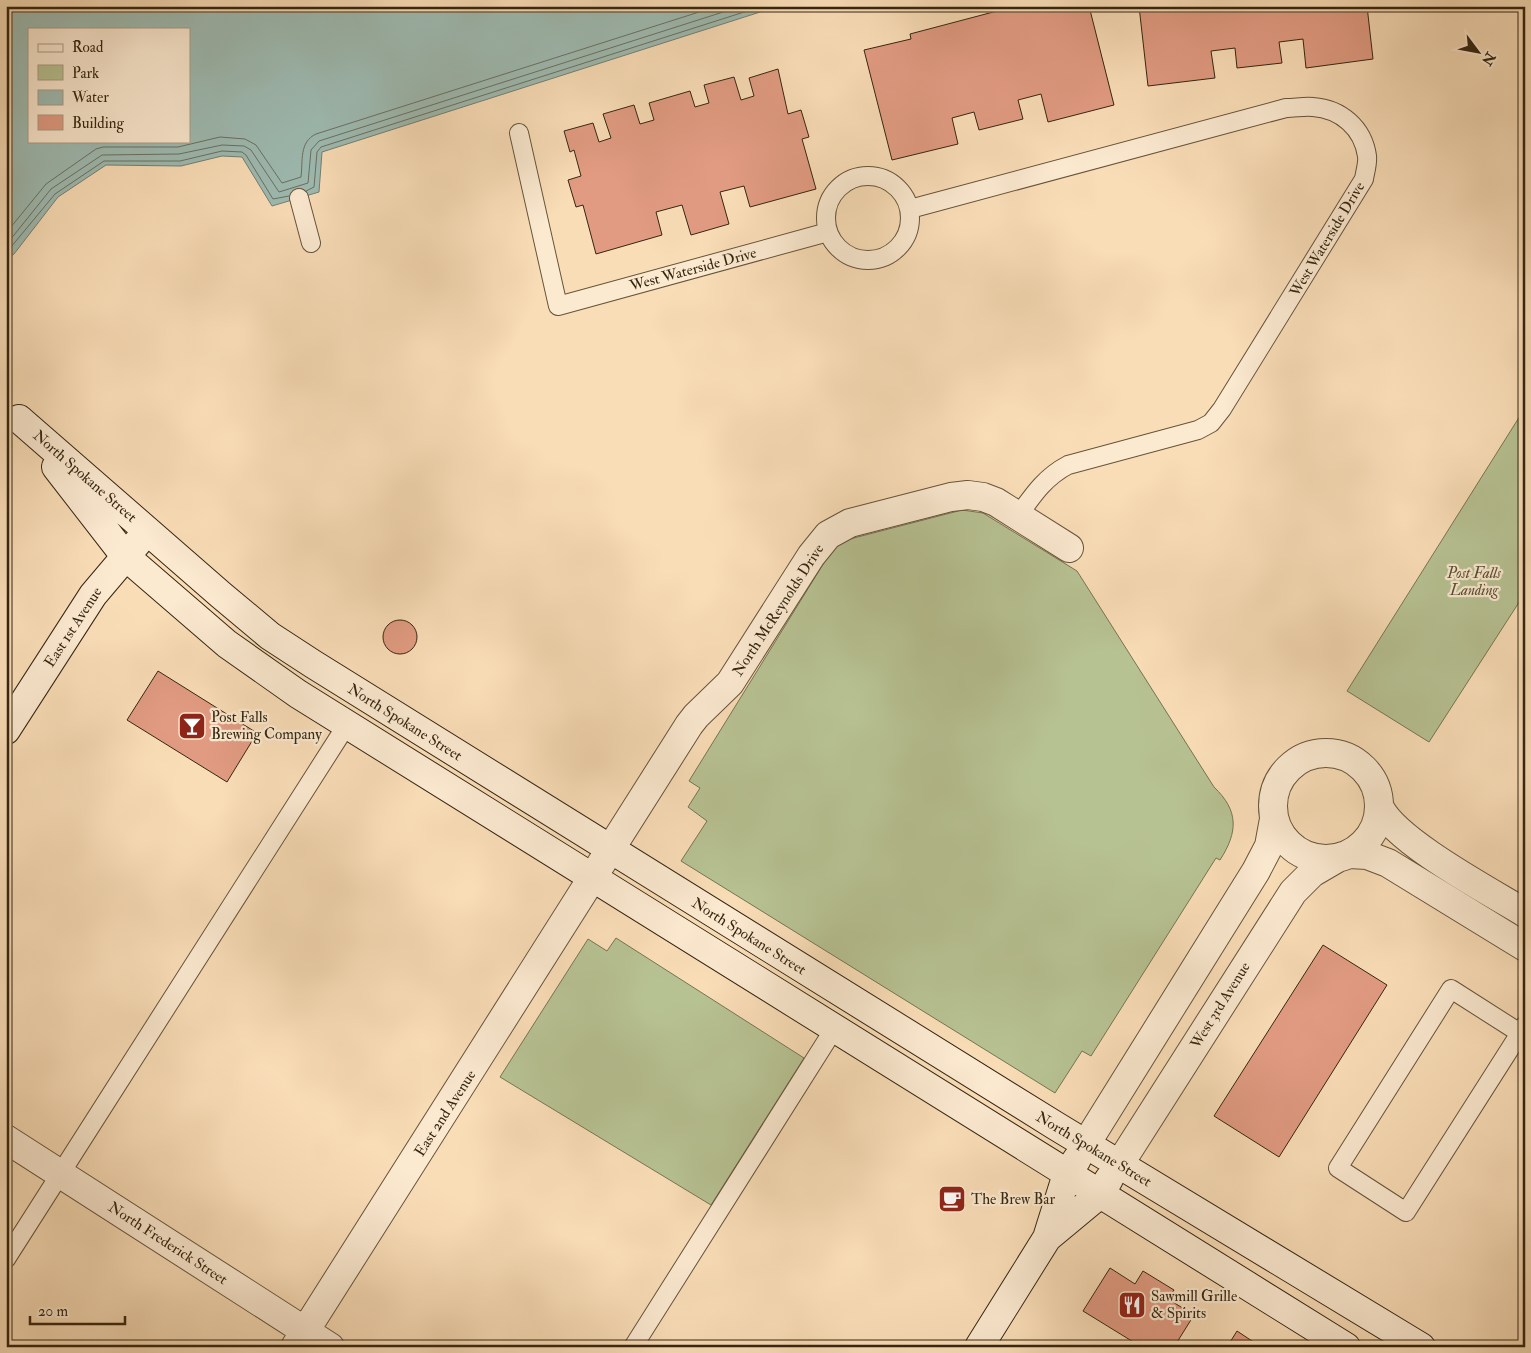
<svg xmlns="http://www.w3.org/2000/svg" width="1531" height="1353" viewBox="0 0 1531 1353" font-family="'IM FELL Double Pica',serif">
<rect width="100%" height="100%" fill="#f9ddb7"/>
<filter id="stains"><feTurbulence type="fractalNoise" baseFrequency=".004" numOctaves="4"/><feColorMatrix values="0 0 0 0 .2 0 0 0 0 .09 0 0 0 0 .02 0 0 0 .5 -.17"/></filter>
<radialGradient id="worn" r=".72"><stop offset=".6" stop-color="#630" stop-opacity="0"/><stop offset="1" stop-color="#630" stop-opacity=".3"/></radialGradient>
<!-- green -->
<path fill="#b7c293" stroke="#767452" d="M1525,408V593L1429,742L1347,691Z
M962,510L983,513L1077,571L1214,787C1239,811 1238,832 1220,860L1216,858L1091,1056L1082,1051L1055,1093L681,861L707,821L688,807L700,788L689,781L827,558L836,547L846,540Z
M616,938L804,1058L711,1205L500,1077L588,939L607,951Z"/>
<!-- water -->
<path fill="#9ebbb2" stroke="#747f71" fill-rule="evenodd" d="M6,6H779L322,152L319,192L272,206L242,157L222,156L181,166L106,165L58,197L14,254L6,259ZM29,29H189V141H29Z"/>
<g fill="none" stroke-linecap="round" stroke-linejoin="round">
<!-- shore -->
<path stroke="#6a7061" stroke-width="1" d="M306,191L314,187L317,152L321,147L763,6
M6,233L46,184L96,149L103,147H178L220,137L245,139L256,145L282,183L301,177C303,161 299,142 316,134L718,6
M6,245L51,189L102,155L179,154L222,145L244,146L251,150L279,192L308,183L311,150L319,141L742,6
M6,253L55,194L104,161H180L222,151L242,152L246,155L273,199L289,196"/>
</g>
<!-- building -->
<path fill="#e19b82" stroke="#352610" d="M1016,6H1089L1114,105L1048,122L1041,94L1018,100L1023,119L979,130L974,112L952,118L958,144L892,160L864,50L911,39L910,34Z
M1139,6H1367L1373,59L1306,68L1303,39L1279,42L1282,63L1237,68L1235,48L1211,51L1215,78L1148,86Z
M778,69L788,114L801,110L809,137L802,139L816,189L750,207L744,186L720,192L729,224L691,235L682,205L656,212L662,235L596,254L583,205L576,207L568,180L581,176L574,150L570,152L564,131L593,123L599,142L611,138L603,114L634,105L640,124L654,120L649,103L690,91L695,107L709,103L704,85L734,77L741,100L754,96L749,78Z
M383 637a17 17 0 1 1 34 0a17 17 0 1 1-34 0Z
M158,671L257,733L227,782L127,720Z
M1323,945L1387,985L1279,1157L1214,1116Z
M960,1187L965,1206L944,1210L939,1193Z
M1110,1268L1135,1284L1143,1271L1174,1290L1168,1299L1194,1315L1174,1347H1133L1135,1343L1083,1311Z
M1237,1331L1261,1347H1227Z"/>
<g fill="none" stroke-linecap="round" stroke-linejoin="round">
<!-- lane casing -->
<g stroke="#66543a" stroke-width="20">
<path id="lane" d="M519,133L558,306L828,232
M826 218a42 42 0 1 1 84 0a42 42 0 1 1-84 0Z
M299,198L311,243
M910,209L1286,108C1295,108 1305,106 1313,107C1341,109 1363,128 1367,156C1368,163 1365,172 1364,179L1222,409L1211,423L1198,430L1068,465C1045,477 1033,495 1018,516
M1520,1033L1451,989L1338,1168L1406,1212L1520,1033L1525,1025
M6,1259L346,726
M633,1347L834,1029"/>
</g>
<!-- street casing -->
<g stroke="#66543a" stroke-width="30">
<path id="street" d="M1273 806a53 53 0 1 1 106 0a53 53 0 1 1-106 0Z
M1380,808C1397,842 1489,891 1525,913
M1350,854L1367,855L1388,863L1525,947
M6,1139L330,1347
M1086,1144L1256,871L1269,846L1274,819
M1119,1165L1293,892L1312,873L1336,859
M295,1347L689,725L696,716L730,683L811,556L828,535L850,523L951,497L968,495L983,497L996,502L1069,548"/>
</g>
<!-- secondary casing -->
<g stroke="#352610" stroke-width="30">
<path id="secondary" d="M19,419L221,595L270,636L313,664L1056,1126L1421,1347
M56,467L125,556L227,644L298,694L1346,1347
M6,730L93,595L137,543
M1047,1238L1100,1194L1109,1179
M979,1347L1047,1238L1067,1174L1077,1159"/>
</g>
<!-- lane -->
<use href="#lane" stroke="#fbe9d0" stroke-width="18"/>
<!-- street -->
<use href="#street" stroke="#fbe9d0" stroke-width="28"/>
<!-- secondary -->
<use href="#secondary" stroke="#fbe9d0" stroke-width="28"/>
</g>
<!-- icons -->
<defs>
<g id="bar-square" transform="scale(1.4375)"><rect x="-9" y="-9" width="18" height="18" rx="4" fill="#8f2418" stroke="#fbe9d0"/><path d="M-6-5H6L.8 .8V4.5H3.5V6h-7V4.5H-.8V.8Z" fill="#fff"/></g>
<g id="cafe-square" transform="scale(1.4375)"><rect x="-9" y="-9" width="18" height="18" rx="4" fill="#8f2418" stroke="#fbe9d0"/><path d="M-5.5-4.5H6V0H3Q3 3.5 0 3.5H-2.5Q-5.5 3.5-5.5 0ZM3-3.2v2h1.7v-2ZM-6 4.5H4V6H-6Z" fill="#fff"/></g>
<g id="restaurant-square" transform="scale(1.4375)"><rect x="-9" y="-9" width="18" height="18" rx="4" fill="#8f2418" stroke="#fbe9d0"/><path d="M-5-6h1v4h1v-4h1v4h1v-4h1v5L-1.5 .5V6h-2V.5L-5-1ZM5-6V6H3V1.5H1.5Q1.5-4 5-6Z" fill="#fff"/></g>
</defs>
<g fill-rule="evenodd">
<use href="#bar-square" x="192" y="726"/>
<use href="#cafe-square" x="952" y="1199"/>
<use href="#restaurant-square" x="1132" y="1305"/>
</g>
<g text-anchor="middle" stroke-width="4.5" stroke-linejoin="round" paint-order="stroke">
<!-- street labels -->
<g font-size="15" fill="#352610" stroke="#fbe9d0">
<text transform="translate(1327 239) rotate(-59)" y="5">West Waterside Drive</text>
<text transform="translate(693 269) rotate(-15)" y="5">West Waterside Drive</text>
<text transform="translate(85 476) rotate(41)" y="5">North Spokane Street</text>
<text transform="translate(778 610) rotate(-57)" y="5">North McReynolds Drive</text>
<text transform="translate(73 627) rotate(-57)" y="5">East 1st Avenue</text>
<text transform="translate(405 722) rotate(32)" y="5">North Spokane Street</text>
<text transform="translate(749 936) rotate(32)" y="5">North Spokane Street</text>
<text transform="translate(1220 1005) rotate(-58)" y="5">West 3rd Avenue</text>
<text transform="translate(445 1113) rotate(-57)" y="5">East 2nd Avenue</text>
<text transform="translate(1094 1149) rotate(31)" y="5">North Spokane Street</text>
<text transform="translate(168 1243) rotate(33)" y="5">North Frederick Street</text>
</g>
<!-- park labels -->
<g font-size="15" font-style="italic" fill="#564d31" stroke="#fbe9d0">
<text x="1474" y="578">Post Falls<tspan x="1474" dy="17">Landing</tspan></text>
</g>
<!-- poi labels -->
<g font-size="15" fill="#352610" stroke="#fbe9d0" text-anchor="start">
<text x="211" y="722">Post Falls<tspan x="211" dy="17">Brewing Company</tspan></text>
<text x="971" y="1204">The Brew Bar</text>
<text x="1151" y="1301">Sawmill Grille<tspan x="1151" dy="17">&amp; Spirits</tspan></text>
</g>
</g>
<!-- margin -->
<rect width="1531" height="1353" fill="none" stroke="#f9ddb7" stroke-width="25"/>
<rect x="8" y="8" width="1516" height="1338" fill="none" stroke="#352610" stroke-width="2.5"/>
<rect x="12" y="12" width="1506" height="1328" fill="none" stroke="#352610"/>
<!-- legend -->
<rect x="28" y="28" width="162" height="115" fill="#fbe9d0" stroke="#ac9b83"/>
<rect x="38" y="44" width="25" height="8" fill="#fbe9d0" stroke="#ac9b83"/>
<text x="72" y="52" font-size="15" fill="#352610">Road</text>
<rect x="38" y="65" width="25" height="15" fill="#b7c293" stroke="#ac9b83"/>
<text x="72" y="78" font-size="15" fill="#352610">Park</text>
<rect x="38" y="90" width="25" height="15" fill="#9ebbb2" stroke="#ac9b83"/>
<text x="72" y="102" font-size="15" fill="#352610">Water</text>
<rect x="38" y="115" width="25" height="15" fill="#e19b82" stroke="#ac9b83"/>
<text x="72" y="128" font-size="15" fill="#352610">Building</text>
<!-- north arrow -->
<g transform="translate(1478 52) rotate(122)" stroke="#fbe9d0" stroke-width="4" paint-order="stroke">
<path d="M0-4L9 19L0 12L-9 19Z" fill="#352610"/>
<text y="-8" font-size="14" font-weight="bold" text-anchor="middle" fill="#352610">N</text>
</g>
<!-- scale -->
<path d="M30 1316v8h95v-8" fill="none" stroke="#352610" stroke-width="2.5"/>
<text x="38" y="1316" font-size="15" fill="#352610" stroke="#fbe9d0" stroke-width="4" paint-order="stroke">20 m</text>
<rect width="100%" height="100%" filter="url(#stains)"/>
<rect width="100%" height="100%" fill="url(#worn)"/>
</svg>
